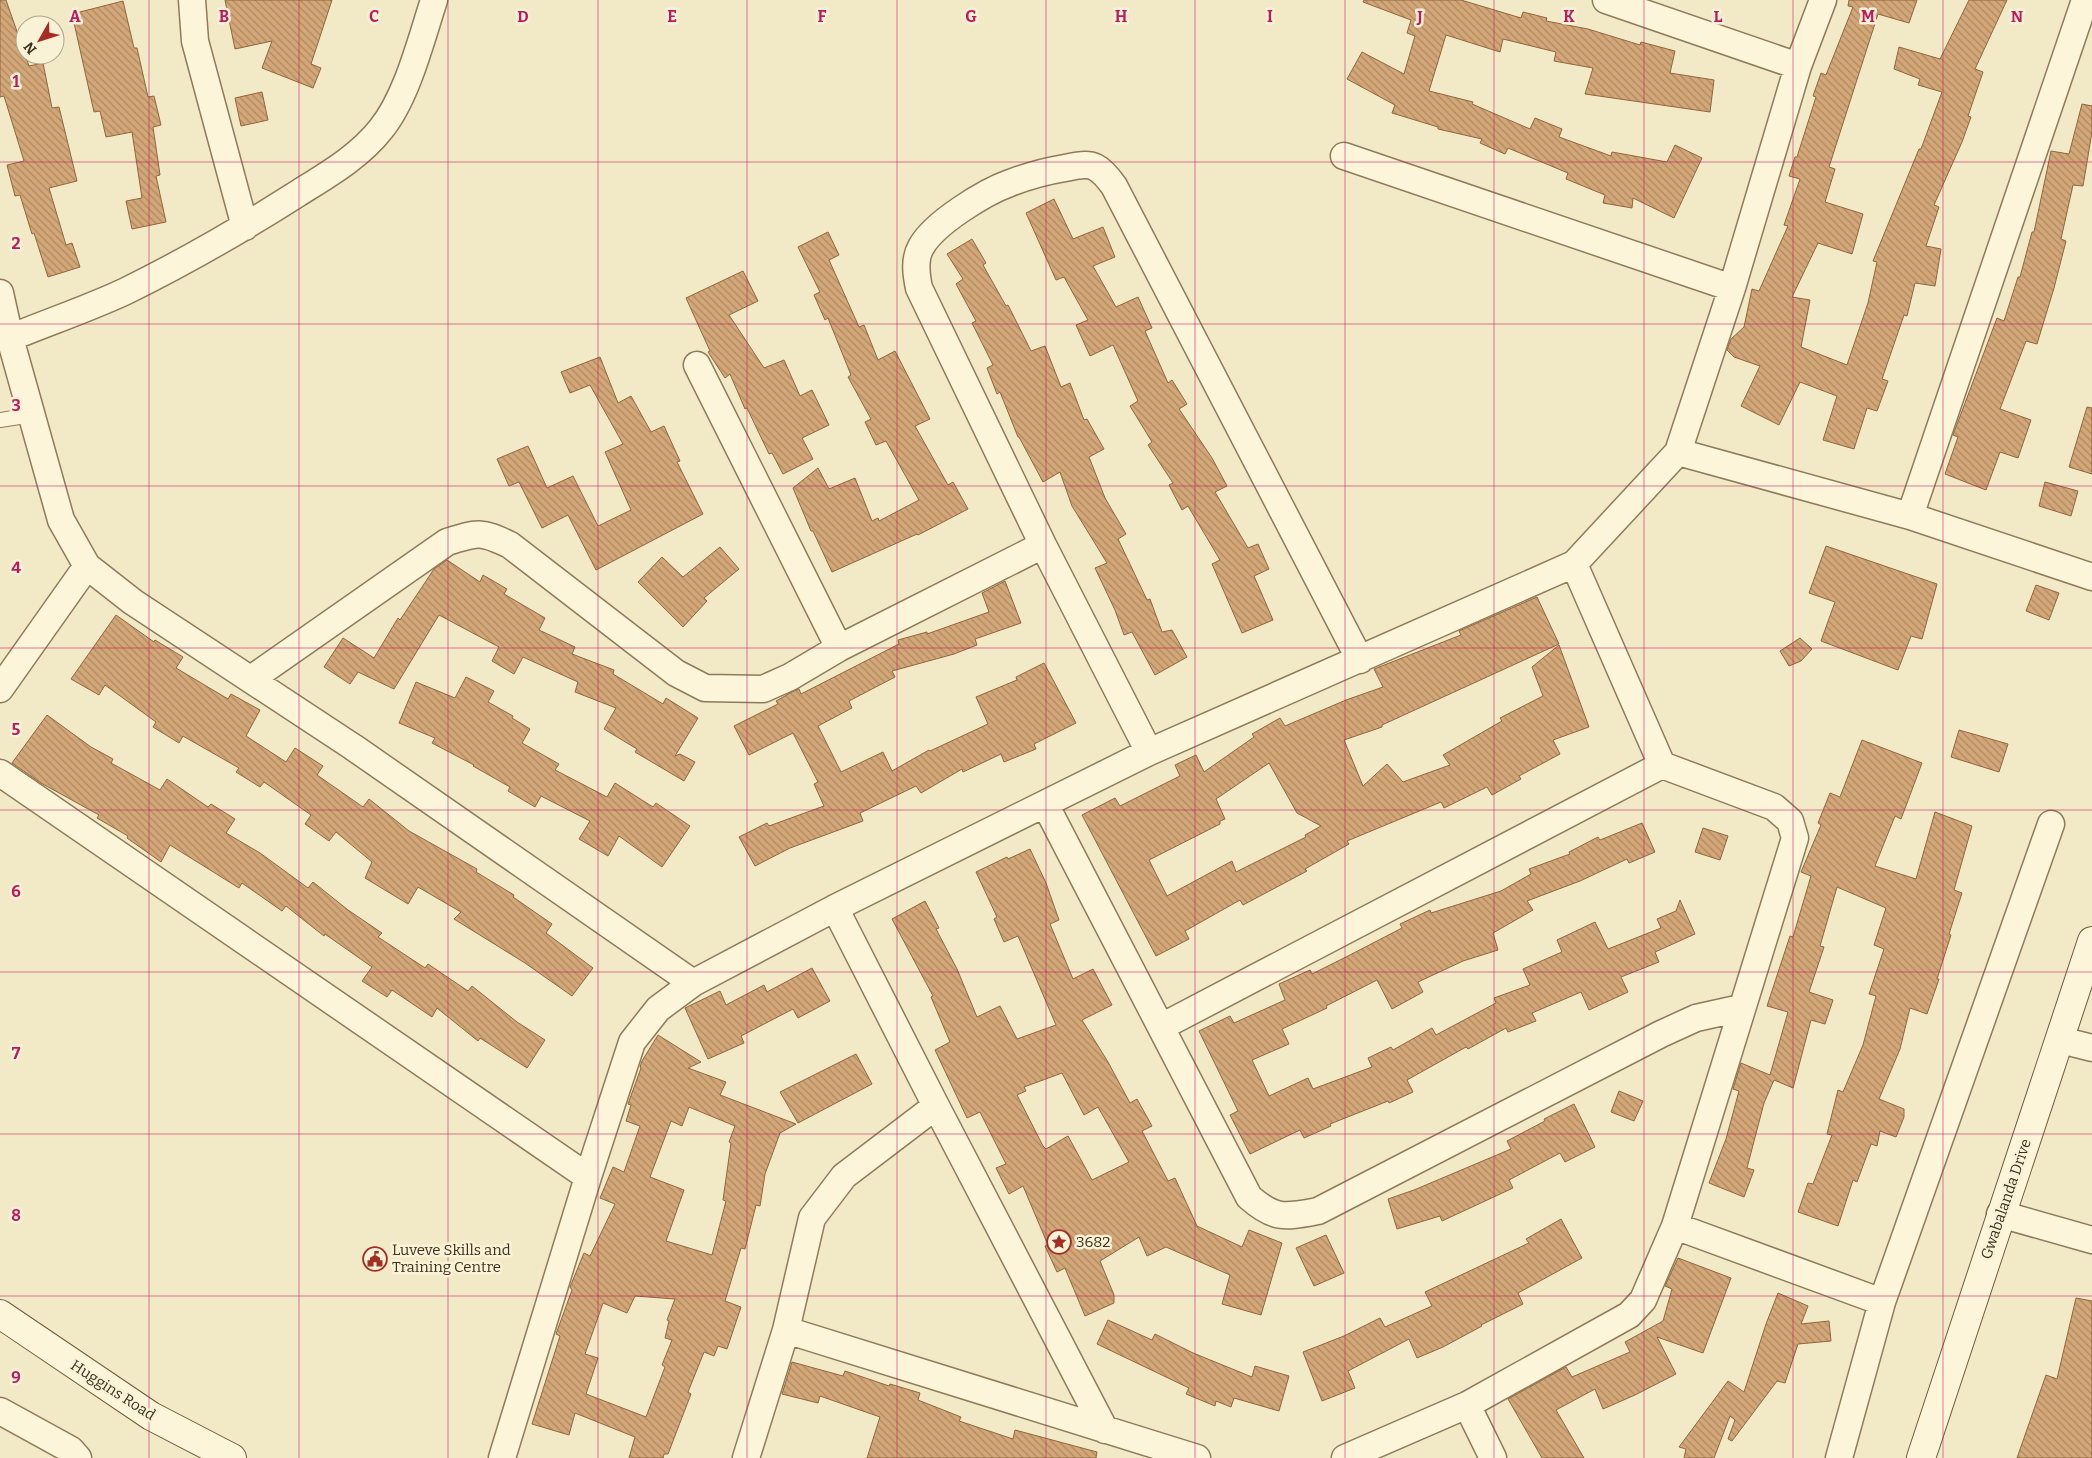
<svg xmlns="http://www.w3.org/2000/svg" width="2092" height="1458" viewBox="0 0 2092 1458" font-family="Bitter,serif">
<defs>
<pattern id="building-back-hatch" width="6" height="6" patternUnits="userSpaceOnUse" patternTransform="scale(1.25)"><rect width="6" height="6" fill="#d3a778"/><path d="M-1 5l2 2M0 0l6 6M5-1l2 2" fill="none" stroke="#ad8962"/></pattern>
</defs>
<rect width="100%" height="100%" fill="#f2e9c6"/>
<!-- building -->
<path fill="url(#building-back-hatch)" stroke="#91663d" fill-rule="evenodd" d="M0,0H6L29,66L43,63L52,108L59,107L77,181L49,188L66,245L72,243L80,267L48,277L34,233L32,234L20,195L15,196L7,165L24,161L4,96L0,97Z
M225,0H332L311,64L321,68L313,88L262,68L272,41L235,49Z
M1364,0H1461L1521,18L1523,12L1547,18L1546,21L1588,29L1640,45L1641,42L1675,51L1670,73L1714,80L1710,112L1585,94L1593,68L1554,61L1556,52L1503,39L1500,52L1446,35L1429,91L1473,102L1472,104L1530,129L1535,118L1562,129L1559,137L1611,156L1612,152L1667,162L1675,145L1702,158L1674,218L1633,198L1632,208L1603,203L1605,195L1566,179L1568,173L1508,148L1505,154L1480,143L1482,139L1438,129V127L1392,113L1395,105L1347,79L1362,52L1404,74L1415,36L1407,33L1411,20L1363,2Z
M1849,0H1917L1909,23L1878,14L1829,167L1835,169L1825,202L1863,214L1852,254L1818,243L1792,297L1810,300L1801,347L1847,365L1868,303L1877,262L1873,261L1919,149H1921L1942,92L1918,85L1920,79L1894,69L1899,47L1940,59L1969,0H2007L1975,69L1983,72L1968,116L1971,117L1962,142L1934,205L1939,207L1926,246L1941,249L1935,286L1915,283L1907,316L1904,315L1882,379L1888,381L1877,411L1867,408L1854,449L1823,440L1837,396L1800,382L1779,425L1741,406L1760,366L1734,357L1727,350L1731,339L1744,327L1752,289L1759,291L1788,226L1784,225L1800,179L1789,176L1795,157H1797L1816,97L1813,96L1821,73L1826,75L1853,7L1848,6Z
M123,1L134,48H137L148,97L154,96L161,125L153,127L160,175L156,176L166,222L132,229L126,201L142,198L132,132L106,137L100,111L94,112L72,14Z
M262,92L268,120L241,126L235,98Z
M2082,104L2092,106V132L2083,186L2073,185L2061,239L2066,241L2054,288L2037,344L2026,341L2000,409L2031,420L2018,458L2000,452L1986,490L1945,474L1958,437L1953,435L1997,318L2004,321L2018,277H2020L2032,232H2034L2051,151L2069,154Z
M1054,199L1073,239L1103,227L1115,257L1093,266L1116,307L1138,297L1152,328L1145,331L1168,383L1172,380L1187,404L1179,409L1212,458L1227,486L1215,492L1248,548L1258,544L1269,569L1254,576L1273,620L1242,633L1212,564L1220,560L1188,506L1182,510L1169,485L1173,483L1148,445L1152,442L1130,406L1138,401L1113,345L1090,356L1076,325L1088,320L1064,277L1056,280L1026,213Z
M828,232L839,255L829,260L859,327L864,325L878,360L895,351L930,419L915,426L948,485L953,482L968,509L918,535L917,534L832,572L813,531H811L793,488L818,468L829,489L855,478L872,521L878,518L879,521L919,500L886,441L876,445L865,422L871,419L848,377L851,375L828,318L825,320L814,295L820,292L798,247Z
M972,239L986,263L983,265L1006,306L1008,305L1031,351L1045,346L1061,387L1070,383L1084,420L1087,419L1104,449L1089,457L1105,498L1126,534L1118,539L1147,600L1150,599L1162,632L1172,630L1187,657L1155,675L1132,632L1124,635L1115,610L1095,568L1107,563L1072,506L1060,472L1043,482L1019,437H1018L1000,392L997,394L987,368L993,365L972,323L976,321L956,284L963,279L947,254Z
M743,271L758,301L729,315L764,368L784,360L800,396L812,390L829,425L802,438L813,459L783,474L772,453L769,454L747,408L745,409L730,374L725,378L708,352L710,351L686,298Z
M600,357L618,403L631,396L651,432L664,426L680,461L677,462L703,514L596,570L568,515L542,528L519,482L509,486L497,459L528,446L547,488L573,476L598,526L631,510L605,452L623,444L590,385L570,393L561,372Z
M2087,407L2092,408V474L2069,467Z
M2045,482L2078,491L2071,516L2039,506Z
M1826,546L1937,584L1922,639L1911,636L1898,670L1821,641L1835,602L1809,593Z
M720,547L739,569L704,598L707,601L683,627L638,582L662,557L683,577Z
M447,560L480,582L483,575L507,589L504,594L545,618L539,630L575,647L572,654L614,670L613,674L663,704L666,698L698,718L675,756L680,754L695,762L684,781L635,752L637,749L604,729L616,708L575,692L578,682L523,657L514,674L492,661L499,647L439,615L394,689L358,672L350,684L324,667L343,638L374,658L398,618L400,620L434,569Z
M1005,581L1021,623L975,639L977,645L954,654L892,671L895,677L849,701L852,708L818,726L841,772L883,752L892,771L929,750L930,751L988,724L976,697L1017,680L1016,677L1044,663L1076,723L1034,744L1036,749L1004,762L1001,754L963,772L962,769L921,793L916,786L860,813L863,821L790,848L755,866L739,837L767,823L769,826L824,806L814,784L818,782L793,733L749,755L734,726L778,704L776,701L792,692L799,689L801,694L899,644L898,640L927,632V634L989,612L982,593Z
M2036,585L2059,593L2049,620L2026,611Z
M1537,597L1559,644L1382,725V727L1344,740L1363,786L1387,764L1403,782L1450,765L1443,755L1502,721L1500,718L1543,696L1532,667L1559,645L1589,727L1553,740L1560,754L1519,776L1521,779L1492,795L1487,787L1444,808L1441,802L1347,841L1349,844L1305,869L1307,871L1243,905L1240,900L1185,931L1189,939L1156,956L1082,815L1115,798L1120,806L1180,776L1175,765L1196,755L1204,772L1254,737L1252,734L1280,718L1285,726L1346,700L1383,687L1374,669L1461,635L1459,631ZM1269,763L1297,813L1321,826L1305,835L1306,837L1236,872L1232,861L1167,896L1149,860L1220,824V821L1225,819L1216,799Z
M116,615L154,642L155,640L183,657L176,668L228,699L231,694L260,710L246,736L286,762L295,748L323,766L317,775L363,807L369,799L409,831L477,869L476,872L514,895L513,897L552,924L546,933L593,968L572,996L525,963L454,919L461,912L418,887L408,904L365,878L372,862L336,832L329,841L305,824L311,815L264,782L260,787L236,772L239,768L183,736L179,743L153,727L156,722L105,685L99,695L71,679Z
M1800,638L1812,649L1801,661L1789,666L1780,651Z
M466,677L494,691L488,702L513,716L512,718L530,729L522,743L559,764L555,770L607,797L615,783L653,807L656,803L690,826L662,867L619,836L608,856L579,839L590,821L541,796L535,807L508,791L510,787L473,766L474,765L432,743L435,738L399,723L416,682L455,698Z
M47,715L91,747L113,759L111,763L160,790L167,779L208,807L211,804L235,819L226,833L260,853L308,888L313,882L348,910L382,933L378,937L425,968L428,964L468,991L472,986L517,1022L545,1040L527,1068L480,1038L478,1041L437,1008L432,1017L392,990L387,997L362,981L372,967L325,934L324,936L286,906L282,911L242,883L239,888L170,845L161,862L127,838L128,836L97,818L99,815L41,783L12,763Z
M1959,730L2008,744L1999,772L1951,757Z
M1862,740L1922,763L1901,819L1895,816L1875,866L1916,879L1935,812L1972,826L1954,890L1962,893L1949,934L1951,935L1937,979H1939L1927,1014L1910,1008L1900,1049L1879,1099L1904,1109V1117L1896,1137L1880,1131L1877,1146L1871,1144L1857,1182L1853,1180L1838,1226L1798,1212L1808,1183L1813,1184L1832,1135L1827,1134L1838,1090L1843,1092L1863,1045L1876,996L1869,994L1884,949L1874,945L1886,908L1837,887L1820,946L1824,947L1809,992L1833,1000L1825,1024L1811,1020L1793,1088L1774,1080L1764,1103L1747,1168L1754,1170L1744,1197L1709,1183L1726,1139L1739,1091L1733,1089L1741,1063L1770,1075L1788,1012L1767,1006L1790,936L1793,937L1811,876L1801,872L1821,825L1818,823L1830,793L1840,797Z
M1642,823L1655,852L1629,863L1627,859L1580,881L1527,901L1533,910L1493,933L1498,950L1463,961L1418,982L1423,992L1392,1009L1377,980L1326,1006L1327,1008L1282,1029L1289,1044L1252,1060L1269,1096L1308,1078L1313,1089L1372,1067L1368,1058L1391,1047L1393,1050L1432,1028L1436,1035L1496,1003L1494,998L1530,985L1523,969L1562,952L1557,940L1595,922L1608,949L1661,928L1657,919L1676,911L1680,900L1695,934L1655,952L1659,962L1621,977L1628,992L1589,1010L1581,992L1532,1013L1536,1021L1508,1032L1506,1028L1468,1049L1466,1047L1407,1080L1413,1092L1389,1103L1388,1101L1330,1124L1331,1126L1304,1138L1300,1130L1250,1154L1230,1115L1238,1111L1199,1031L1230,1016L1234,1023L1285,1000L1279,984L1310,970L1312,974L1348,956L1402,928L1400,924L1430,910L1431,913L1501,891L1531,874L1529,869L1570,854L1569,852L1598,837L1600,840Z
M1703,828L1728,836L1720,860L1695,852Z
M1030,849L1046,883L1059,920L1050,924L1073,979L1093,969L1112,1005L1082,1020L1108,1062L1130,1103L1137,1099L1152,1126L1142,1131L1168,1181L1175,1178L1197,1226L1242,1247L1249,1230L1282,1243L1261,1315L1222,1304L1230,1275L1166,1247L1147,1256L1139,1237L1100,1261L1114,1295V1303L1085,1316L1065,1268L1057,1272L1045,1246L1048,1245L1023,1186L1009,1194L996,1168L1006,1164L980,1112L967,1118L935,1050L950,1042L931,997L933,996L892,919L925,901L939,928L936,929L957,969L977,1017L1000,1006L1017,1039L1056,1025L1018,936L1004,942L994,919L997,917L976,872L1007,857L1008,859ZM1062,1073L1084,1115L1098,1107L1129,1162L1092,1180L1068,1136L1046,1149L1043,1146L1017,1095L1026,1091L1024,1087Z
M812,968L830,1001L798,1018L793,1009L741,1036L744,1043L708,1059L685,1008L720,991L726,1005L764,985L767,992Z
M658,1035L701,1062L688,1068L726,1082L720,1095L796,1124L780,1133L765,1174L760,1206L756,1205L745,1249L741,1248L725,1301L741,1307L727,1349L718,1346L714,1356L704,1352L688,1392L691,1394L668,1454H664L663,1458H629L635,1437L575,1413L569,1435L532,1424L560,1336L556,1334L572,1290L570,1287L584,1253L590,1256L615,1204L600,1198L613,1167L624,1172L640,1126L626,1121L631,1105L628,1104L641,1068L640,1067L642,1061ZM689,1107L735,1126L729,1142L731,1143L723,1200L726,1201L712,1255L666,1241L684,1190L650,1177L671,1121L682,1126ZM635,1296L675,1299L667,1320L669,1321L665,1338L672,1340L662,1365L665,1367L646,1417L586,1394L598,1358L585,1354L603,1303L627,1313Z
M856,1054L872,1084L798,1123L780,1092Z
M1619,1091L1643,1101L1634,1121L1611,1112Z
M1574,1104L1595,1147L1565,1162L1560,1153L1509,1180L1513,1188L1442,1221L1440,1216L1397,1229L1388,1199L1414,1190L1511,1149L1507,1141L1545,1121L1544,1119Z
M1561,1219L1582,1258L1518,1293L1523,1304L1481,1325L1482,1326L1443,1347L1417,1358L1409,1339L1348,1371L1355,1388L1322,1401L1303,1352L1344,1336L1380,1318L1385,1327L1432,1306L1425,1292L1529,1243L1526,1239Z
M1326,1235L1344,1273L1314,1286L1296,1248Z
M1678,1258L1731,1278L1703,1353L1657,1337L1676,1374L1635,1395L1603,1409L1595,1389L1556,1410L1584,1458H1542L1508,1399L1566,1367L1572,1377L1630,1352L1625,1342L1663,1321L1672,1289L1665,1286Z
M1778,1293L1808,1306L1801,1324L1829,1321L1831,1341L1798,1344L1785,1383L1777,1381L1732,1441L1728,1439L1735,1420L1730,1416L1714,1458H1684L1686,1449L1679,1447L1728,1381L1744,1392L1766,1324Z
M2076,1298L2092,1301V1458H2017L2046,1375L2057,1379Z
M1108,1320L1152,1340L1155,1334L1193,1353L1252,1377L1255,1366L1289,1376L1279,1411L1234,1398L1231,1407L1216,1401L1215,1406L1186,1394L1189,1388L1097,1344Z
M792,1362L843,1376L845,1371L889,1386L890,1384L920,1393L918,1400L961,1417L959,1421L1013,1439L1015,1430L1097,1452L1096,1458H867L880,1417L820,1396L818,1403L782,1394Z"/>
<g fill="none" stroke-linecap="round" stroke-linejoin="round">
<!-- lane casing -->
<g stroke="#8f7b59" stroke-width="16">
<path id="lane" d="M0,420L32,415"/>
</g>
<!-- street casing -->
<g stroke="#8f7b59" stroke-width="29">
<path id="street" d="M192,0L195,41L245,227
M1606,0L1798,66
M1344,156L1732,288
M0,293L10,338L61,520L87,566L133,602L353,747L693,983
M10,338C48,322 88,309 126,291C185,262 242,229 297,194C327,175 359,157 381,129C407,97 421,40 434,0
M697,365L839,648
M1678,452L1910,516L2092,577
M1910,516L2085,0
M251,679L447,542C478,532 481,531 510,545L676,673L705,688L763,689L790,677L839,648L1043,545
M0,689L87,566
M1149,752L1043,545L919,288C916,274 914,259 921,247C934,223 985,192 1010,183C1028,176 1047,171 1065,168C1075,166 1087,163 1095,167C1103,171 1109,179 1114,186L1360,660
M0,773L588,1177
M1045,804L1249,1197C1275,1220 1285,1217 1318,1211L1661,1034L1696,1018L1741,1008
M835,908L936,1106L1105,1430
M1161,1027L1662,765
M2060,1040L2092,1048
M2000,1214L2092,1240
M1675,1226L1882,1302
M786,1330L1197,1458
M1467,1405L1493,1458
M0,1411L71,1450L78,1458
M502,1458L588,1177L632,1042L658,1009L693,983L835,908L1149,752L1574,564L1678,452L1732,288L1798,66L1823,0
M746,1458L786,1330L812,1218L844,1176L936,1106
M1345,1458L1467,1405L1629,1315L1643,1300L1675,1226L1795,838L1790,821L1774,807L1662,765L1574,564
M1839,1458L1882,1302L2051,824"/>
</g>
<!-- secondary casing -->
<g stroke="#715c3c" stroke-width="30">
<path id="secondary" d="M0,1314L151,1416L232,1458
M1921,1458L2092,941"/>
</g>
<!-- lane -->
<use href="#lane" stroke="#fcf5da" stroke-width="14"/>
<!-- street -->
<use href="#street" stroke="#fcf5da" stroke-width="26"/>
<!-- secondary -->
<use href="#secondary" stroke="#fcf5da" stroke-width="28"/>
</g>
<!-- grid -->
<path fill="none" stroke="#c2185b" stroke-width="1" stroke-opacity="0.55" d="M149,0V1458M299,0V1458M448,0V1458M598,0V1458M747,0V1458M897,0V1458M1046,0V1458M1195,0V1458M1345,0V1458M1494,0V1458M1644,0V1458M1793,0V1458M1943,0V1458M0,162H2092M0,324H2092M0,486H2092M0,648H2092M0,810H2092M0,972H2092M0,1134H2092M0,1296H2092"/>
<!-- icons -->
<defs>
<g id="sight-ring" transform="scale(1.25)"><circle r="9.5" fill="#f9f2d6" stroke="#a42e24" stroke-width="1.5"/><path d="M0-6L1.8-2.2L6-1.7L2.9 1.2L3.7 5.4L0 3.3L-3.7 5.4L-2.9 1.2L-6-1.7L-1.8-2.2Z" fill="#a42e24"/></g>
<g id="civic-ring" transform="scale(1.25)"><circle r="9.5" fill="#f9f2d6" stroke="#a42e24" stroke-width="1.5"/><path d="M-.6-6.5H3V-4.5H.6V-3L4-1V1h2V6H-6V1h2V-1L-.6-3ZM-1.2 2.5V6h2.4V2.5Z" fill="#a42e24"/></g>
</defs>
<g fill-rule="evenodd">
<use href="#sight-ring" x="1059" y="1242"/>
<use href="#civic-ring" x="375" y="1259"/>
</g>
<g text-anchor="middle" stroke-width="5" stroke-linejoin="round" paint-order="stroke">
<!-- street labels -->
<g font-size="15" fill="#3e311e" stroke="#f9f2d6">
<text transform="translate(2006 1199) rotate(-71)" y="5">Gwabalanda Drive</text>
<text transform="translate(113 1390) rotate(33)" y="5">Huggins Road</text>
</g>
<!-- poi labels -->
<g font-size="15" fill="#3e311e" stroke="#f9f2d6" text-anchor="start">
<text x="1076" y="1247">3682</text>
<text x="392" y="1255">Luveve Skills and<tspan x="392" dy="17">Training Centre</tspan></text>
</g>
</g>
<g font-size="16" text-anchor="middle" font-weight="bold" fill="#c2185b" stroke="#f9f2d6" stroke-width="5" stroke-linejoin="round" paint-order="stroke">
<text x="75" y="22">A</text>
<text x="224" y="22">B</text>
<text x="374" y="22">C</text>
<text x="523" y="22">D</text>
<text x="672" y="22">E</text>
<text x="822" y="22">F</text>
<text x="971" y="22">G</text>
<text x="1121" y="22">H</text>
<text x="1270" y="22">I</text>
<text x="1420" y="22">J</text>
<text x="1569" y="22">K</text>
<text x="1718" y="22">L</text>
<text x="1868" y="22">M</text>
<text x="2017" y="22">N</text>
<text x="16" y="87">1</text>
<text x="16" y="249">2</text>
<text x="16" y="411">3</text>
<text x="16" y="573">4</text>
<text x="16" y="735">5</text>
<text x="16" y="897">6</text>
<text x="16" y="1059">7</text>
<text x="16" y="1221">8</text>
<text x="16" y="1383">9</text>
</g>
<!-- north arrow -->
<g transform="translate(40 40) rotate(231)"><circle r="24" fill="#f9f2d6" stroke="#aea58c"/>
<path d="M0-4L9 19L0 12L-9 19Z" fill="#a42e24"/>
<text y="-8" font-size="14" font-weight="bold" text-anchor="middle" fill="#3e311e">N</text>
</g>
</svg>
